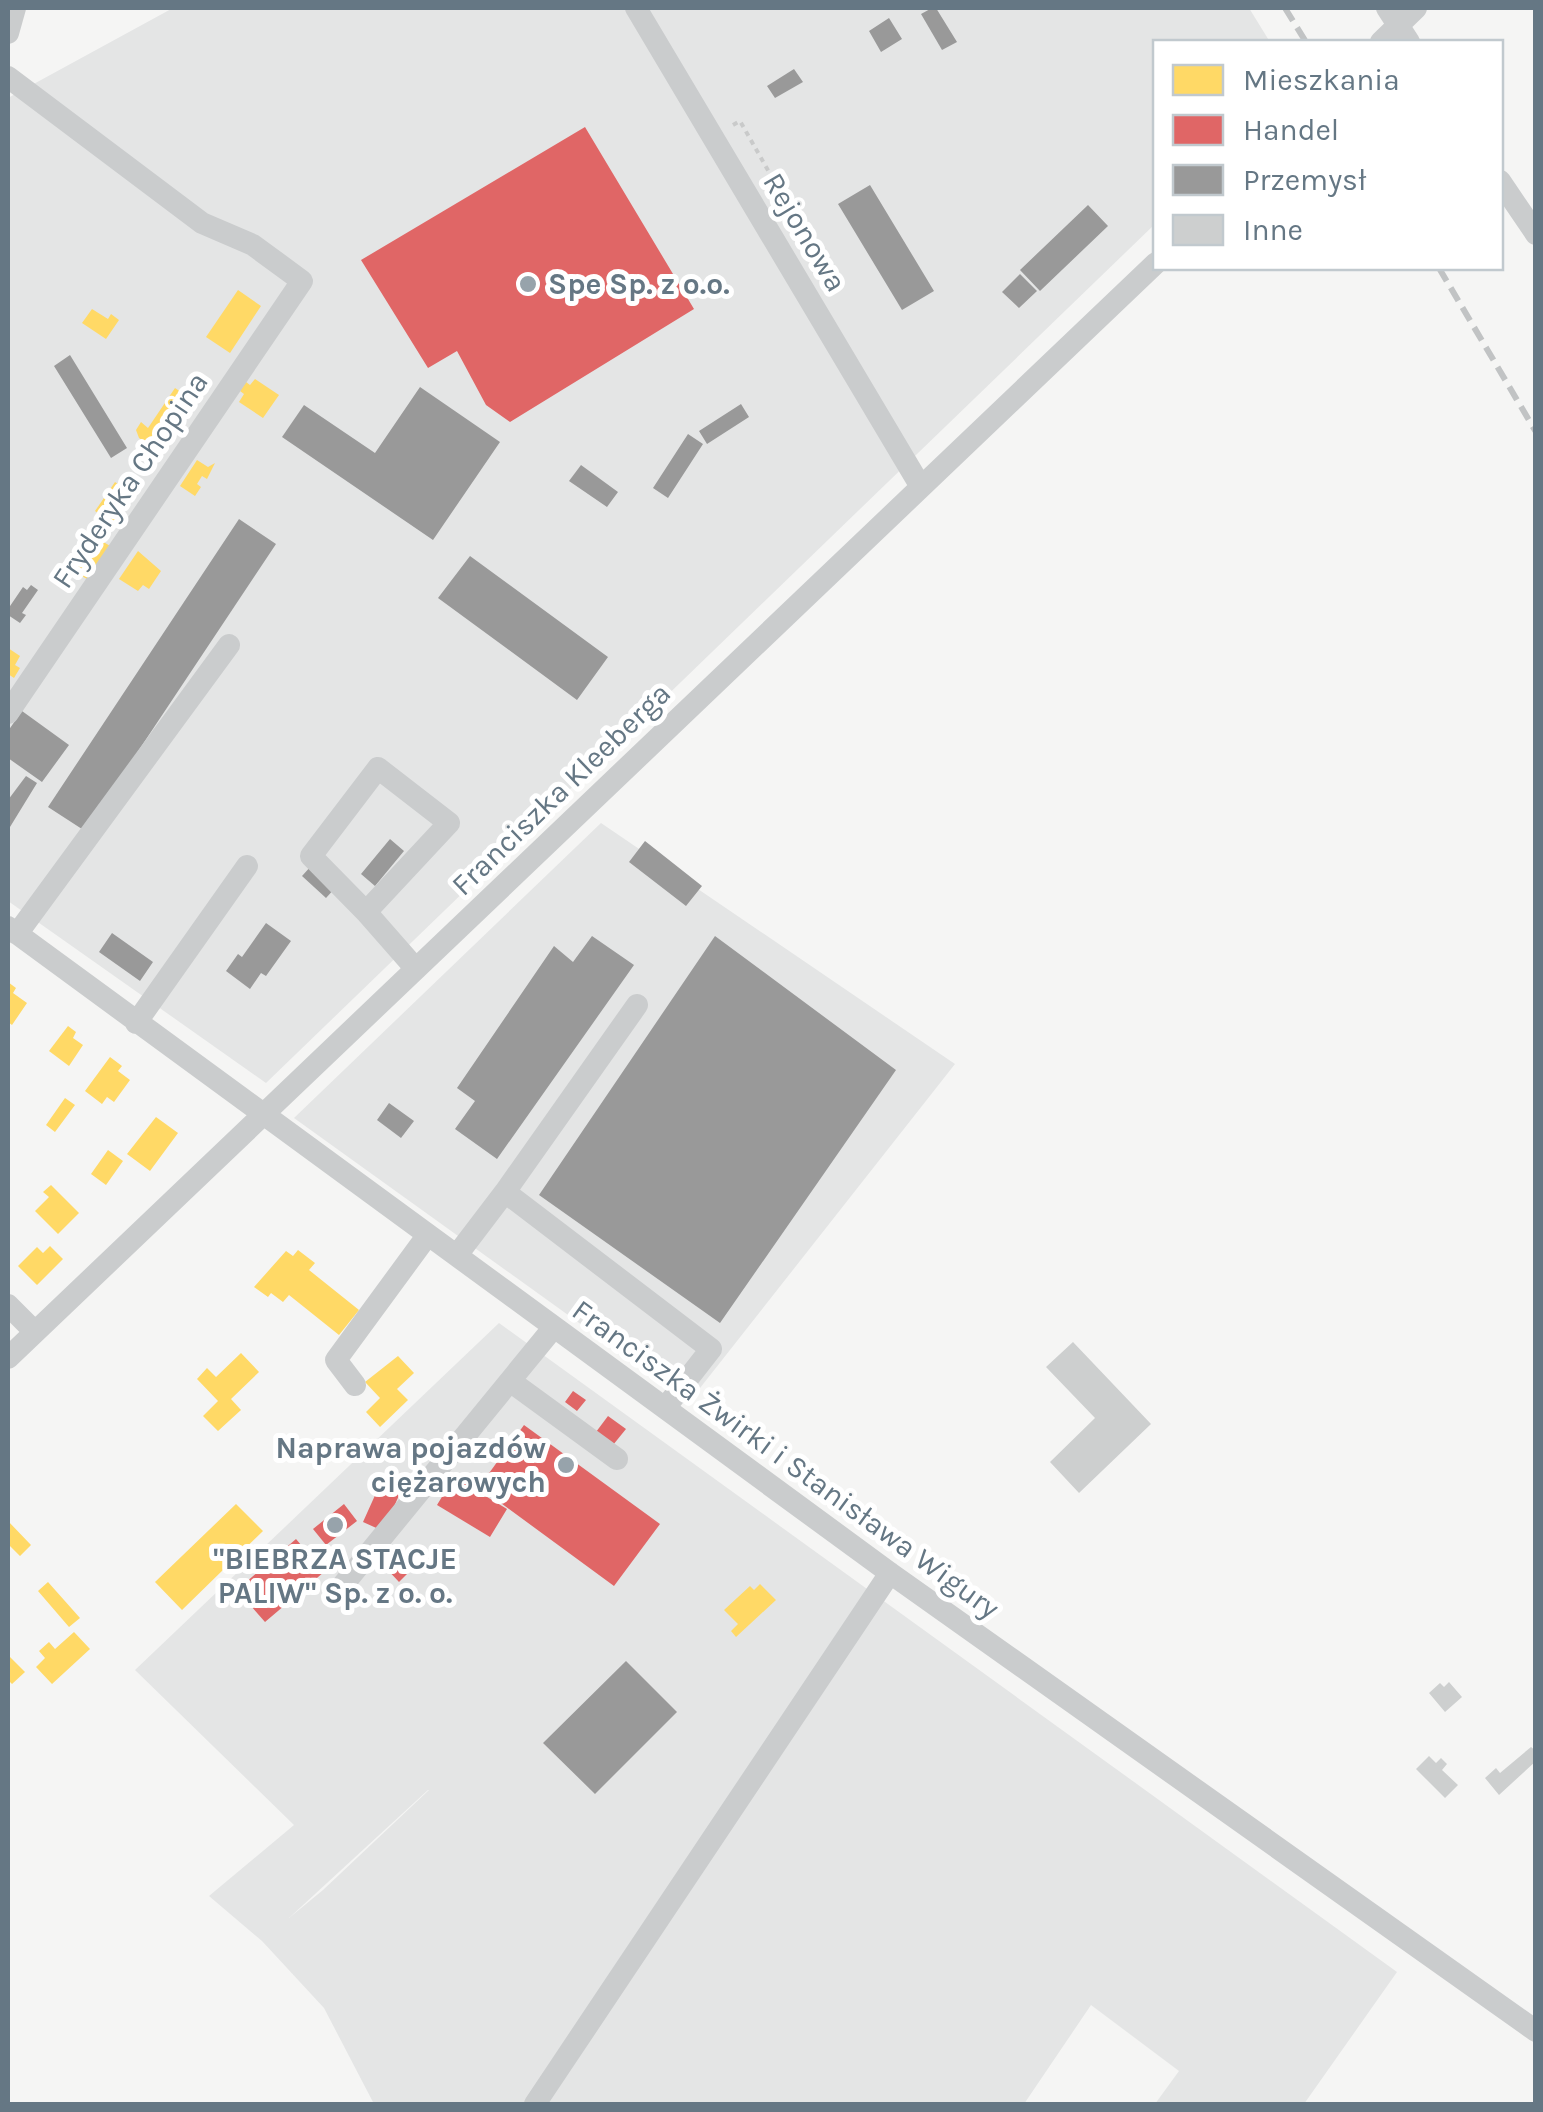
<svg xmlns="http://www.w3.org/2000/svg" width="1543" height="2112" viewBox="0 0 1543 2112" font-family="Karla,sans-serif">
<rect width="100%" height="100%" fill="#f5f5f4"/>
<!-- built -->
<path fill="#e4e5e5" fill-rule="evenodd" d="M173,8H1249L1270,42H1156L1155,224L266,1083L8,901V98Z
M601,823L955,1064L689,1402L294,1118Z
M499,1323L1397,1972L1304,2104H1155L1179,2071L1091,2005L1024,2104H374L324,2008L262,1941L209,1896L294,1825L135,1670ZM429,1790L323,1890L289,1918L428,1790Z"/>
<!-- homes -->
<path fill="#ffd966" d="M238,290L261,306L230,353L206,337Z
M92,309L108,319L111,314L119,320L106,339L82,323Z
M255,379L279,395L263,418L239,402L244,394L240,391L246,382L250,385Z
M175,388L196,402L168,441L160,436L158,439L161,441L155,449L139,438L136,430L141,422L148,428Z
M197,460L208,467L215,463L207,479L202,476L197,484L201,487L195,496L180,486Z
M115,482L133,494L113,524L95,511Z
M93,536L112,547L90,581L82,576L85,570L74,564Z
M138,551L161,571L149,589L143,585L138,591L119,579Z
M8,648L20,656L15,665L20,668L14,678L8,674Z
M8,982L16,988L13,993L27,1003L12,1025L8,1022Z
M68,1026L76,1032L73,1038L83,1045L69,1066L49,1051Z
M110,1057L122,1066L118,1071L130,1080L114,1102L107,1097L102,1104L85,1091Z
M65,1098L75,1105L55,1132L46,1125Z
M156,1117L178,1133L150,1171L127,1154Z
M108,1150L123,1161L106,1185L91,1174Z
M51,1185L79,1213L58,1234L35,1211L49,1197L43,1192Z
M50,1246L63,1259L37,1285L18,1266L37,1247L43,1253Z
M298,1250L315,1263L309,1270L359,1310L339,1335L289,1295L283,1302L271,1293L268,1297L254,1287L286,1251L293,1256Z
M241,1353L259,1372L231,1399L241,1410L218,1431L203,1416L218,1401L197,1379L207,1368L216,1377Z
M398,1356L414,1373L397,1389L408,1400L380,1427L366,1412L380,1398L365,1382Z
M236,1504L263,1531L182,1610L155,1582Z
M8,1521L31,1545L20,1556L8,1544Z
M48,1582L80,1618L69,1627L38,1591Z
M760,1584L776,1600L736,1637L731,1631L738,1624L724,1610L750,1586L754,1590Z
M74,1632L90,1649L52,1684L36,1667L45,1658L39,1651L49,1642L55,1649Z
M8,1655L25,1672L12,1684L8,1680Z"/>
<!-- shops -->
<path fill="#e06666" d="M585,127L694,309L510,422L486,405L457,351L428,368L361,260Z
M573,1391L586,1400L577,1411L565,1402Z
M608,1416L626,1429L613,1445L596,1432Z
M524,1425L660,1524L614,1586L479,1487Z
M454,1477L507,1509L490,1537L437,1505Z
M381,1482L401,1491L383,1531L363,1522Z
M344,1504L357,1521L326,1545L313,1529Z
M296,1539L324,1572L265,1622L237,1590Z
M401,1552L415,1566L399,1582L385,1567Z"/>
<!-- industry -->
<path fill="#999" d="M932,8H936L957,42L942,50L921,14Z
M889,18L902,39L881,52L869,31Z
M794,69L803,82L775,98L767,86Z
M870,185L934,291L902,310L838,204Z
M1088,205L1108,226L1040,291L1020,270Z
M1020,274L1037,291L1019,308L1002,292Z
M70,355L127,448L111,458L54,366Z
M420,387L500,442L433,540L282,437L304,405L375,453Z
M741,404L749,417L707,444L699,431Z
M688,434L703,444L668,498L653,488Z
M581,465L618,492L607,507L569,481Z
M239,519L276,544L85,831L48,807Z
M470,556L608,657L577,700L438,598Z
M31,585L38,590L22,613L26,615L20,623L8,615V609L23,587L27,590Z
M22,711L69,745L42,782L8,758V731Z
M26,776L37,783L10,827L8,825V800Z
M390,839L404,851L375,886L361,874Z
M645,841L702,886L686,906L629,862Z
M312,865L336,887L326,898L302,876Z
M266,923L291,941L266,976L261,973L250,989L226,971L238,954L242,957Z
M112,933L153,962L140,981L99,952Z
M592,936L634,965L497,1159L455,1129L475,1101L457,1088L554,946L573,962Z
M715,936L896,1070L720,1323L539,1195Z
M389,1103L414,1121L401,1138L377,1120Z
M626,1661L677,1712L595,1794L543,1743Z"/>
<!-- building -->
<path fill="#cdcfcf" d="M1073,1342L1151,1424L1079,1493L1050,1462L1095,1418L1046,1367Z
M1449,1682L1462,1697L1445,1712L1429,1693L1440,1683L1444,1687Z
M1531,1747L1536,1751V1761L1499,1795L1485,1778L1496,1768L1500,1773Z
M1429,1756L1436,1763L1441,1758L1447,1764L1442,1770L1458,1785L1445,1798L1416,1769Z"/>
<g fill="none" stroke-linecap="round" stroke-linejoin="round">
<!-- path -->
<path stroke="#c9caca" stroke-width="4" stroke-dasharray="5 5" stroke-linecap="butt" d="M733,125L740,121L794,216L787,220"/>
<!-- minor -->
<path stroke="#cacccd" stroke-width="22" d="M636,8L921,487
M1387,8L1409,42
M8,33L15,8
M1381,42L1416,8
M8,77L202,223L253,245L302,281L8,713
M1500,181L1536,234
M366,912L311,856L378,768L449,823L366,912L416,969
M8,927L890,1573L1536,2031
M17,934L229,645
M136,1023L247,866
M505,1192L637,1005
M457,1255L505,1192L711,1349L665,1408
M8,1305L35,1332
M8,1358L1156,263
M510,1381L617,1459
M355,1385L336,1360L427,1236
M334,1596L554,1327
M535,2104L890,1573"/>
<!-- rail -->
<path stroke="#c1c3c4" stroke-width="6" stroke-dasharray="15 8" stroke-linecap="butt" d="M1285,8L1306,42
M1439,268L1536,432"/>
</g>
<!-- markers -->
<g fill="#97a3ab" stroke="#fff" stroke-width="4">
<circle cx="528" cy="284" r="10"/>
<circle cx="566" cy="1465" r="10"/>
<circle cx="335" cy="1525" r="10"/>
</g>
<g text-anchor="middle" stroke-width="10" stroke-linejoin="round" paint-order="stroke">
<!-- street labels -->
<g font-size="30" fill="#657784" stroke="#fff">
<text transform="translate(805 232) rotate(59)" y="10">Rejonowa</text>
<text transform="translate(130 480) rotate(-56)" y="10">Fryderyka Chopina</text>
<text transform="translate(561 789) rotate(-44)" y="10">Franciszka Kleeberga</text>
<text transform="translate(786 1459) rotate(36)" y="10">Franciszka Żwirki i Stanisława Wigury</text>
</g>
<!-- poi labels -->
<g font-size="30" font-weight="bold" fill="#657784" stroke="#fff" text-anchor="start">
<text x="548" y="294">Spe Sp. z o.o.</text>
<text x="546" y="1458" text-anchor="end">Naprawa pojazdów<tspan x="546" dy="34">ciężarowych</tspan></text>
<text x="335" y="1569" text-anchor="middle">"BIEBRZA STACJE<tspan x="335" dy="34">PALIW" Sp. z o. o.</tspan></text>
</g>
</g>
<!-- border -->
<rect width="1543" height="2112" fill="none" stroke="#657784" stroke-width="20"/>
<!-- legend -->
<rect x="1153" y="40" width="350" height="230" fill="#ffffff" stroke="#c1c9ce" stroke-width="2.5"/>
<rect x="1173" y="65" width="50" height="30" fill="#ffd966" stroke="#c1c9ce" stroke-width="2.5"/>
<text x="1243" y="90" font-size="30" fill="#657784">Mieszkania</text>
<rect x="1173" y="115" width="50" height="30" fill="#e06666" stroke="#c1c9ce" stroke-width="2.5"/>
<text x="1243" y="140" font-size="30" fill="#657784">Handel</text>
<rect x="1173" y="165" width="50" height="30" fill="#999999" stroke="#c1c9ce" stroke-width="2.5"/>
<text x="1243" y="190" font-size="30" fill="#657784">Przemysł</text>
<rect x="1173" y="215" width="50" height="30" fill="#cdcfcf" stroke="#c1c9ce" stroke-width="2.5"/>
<text x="1243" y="240" font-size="30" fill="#657784">Inne</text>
</svg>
